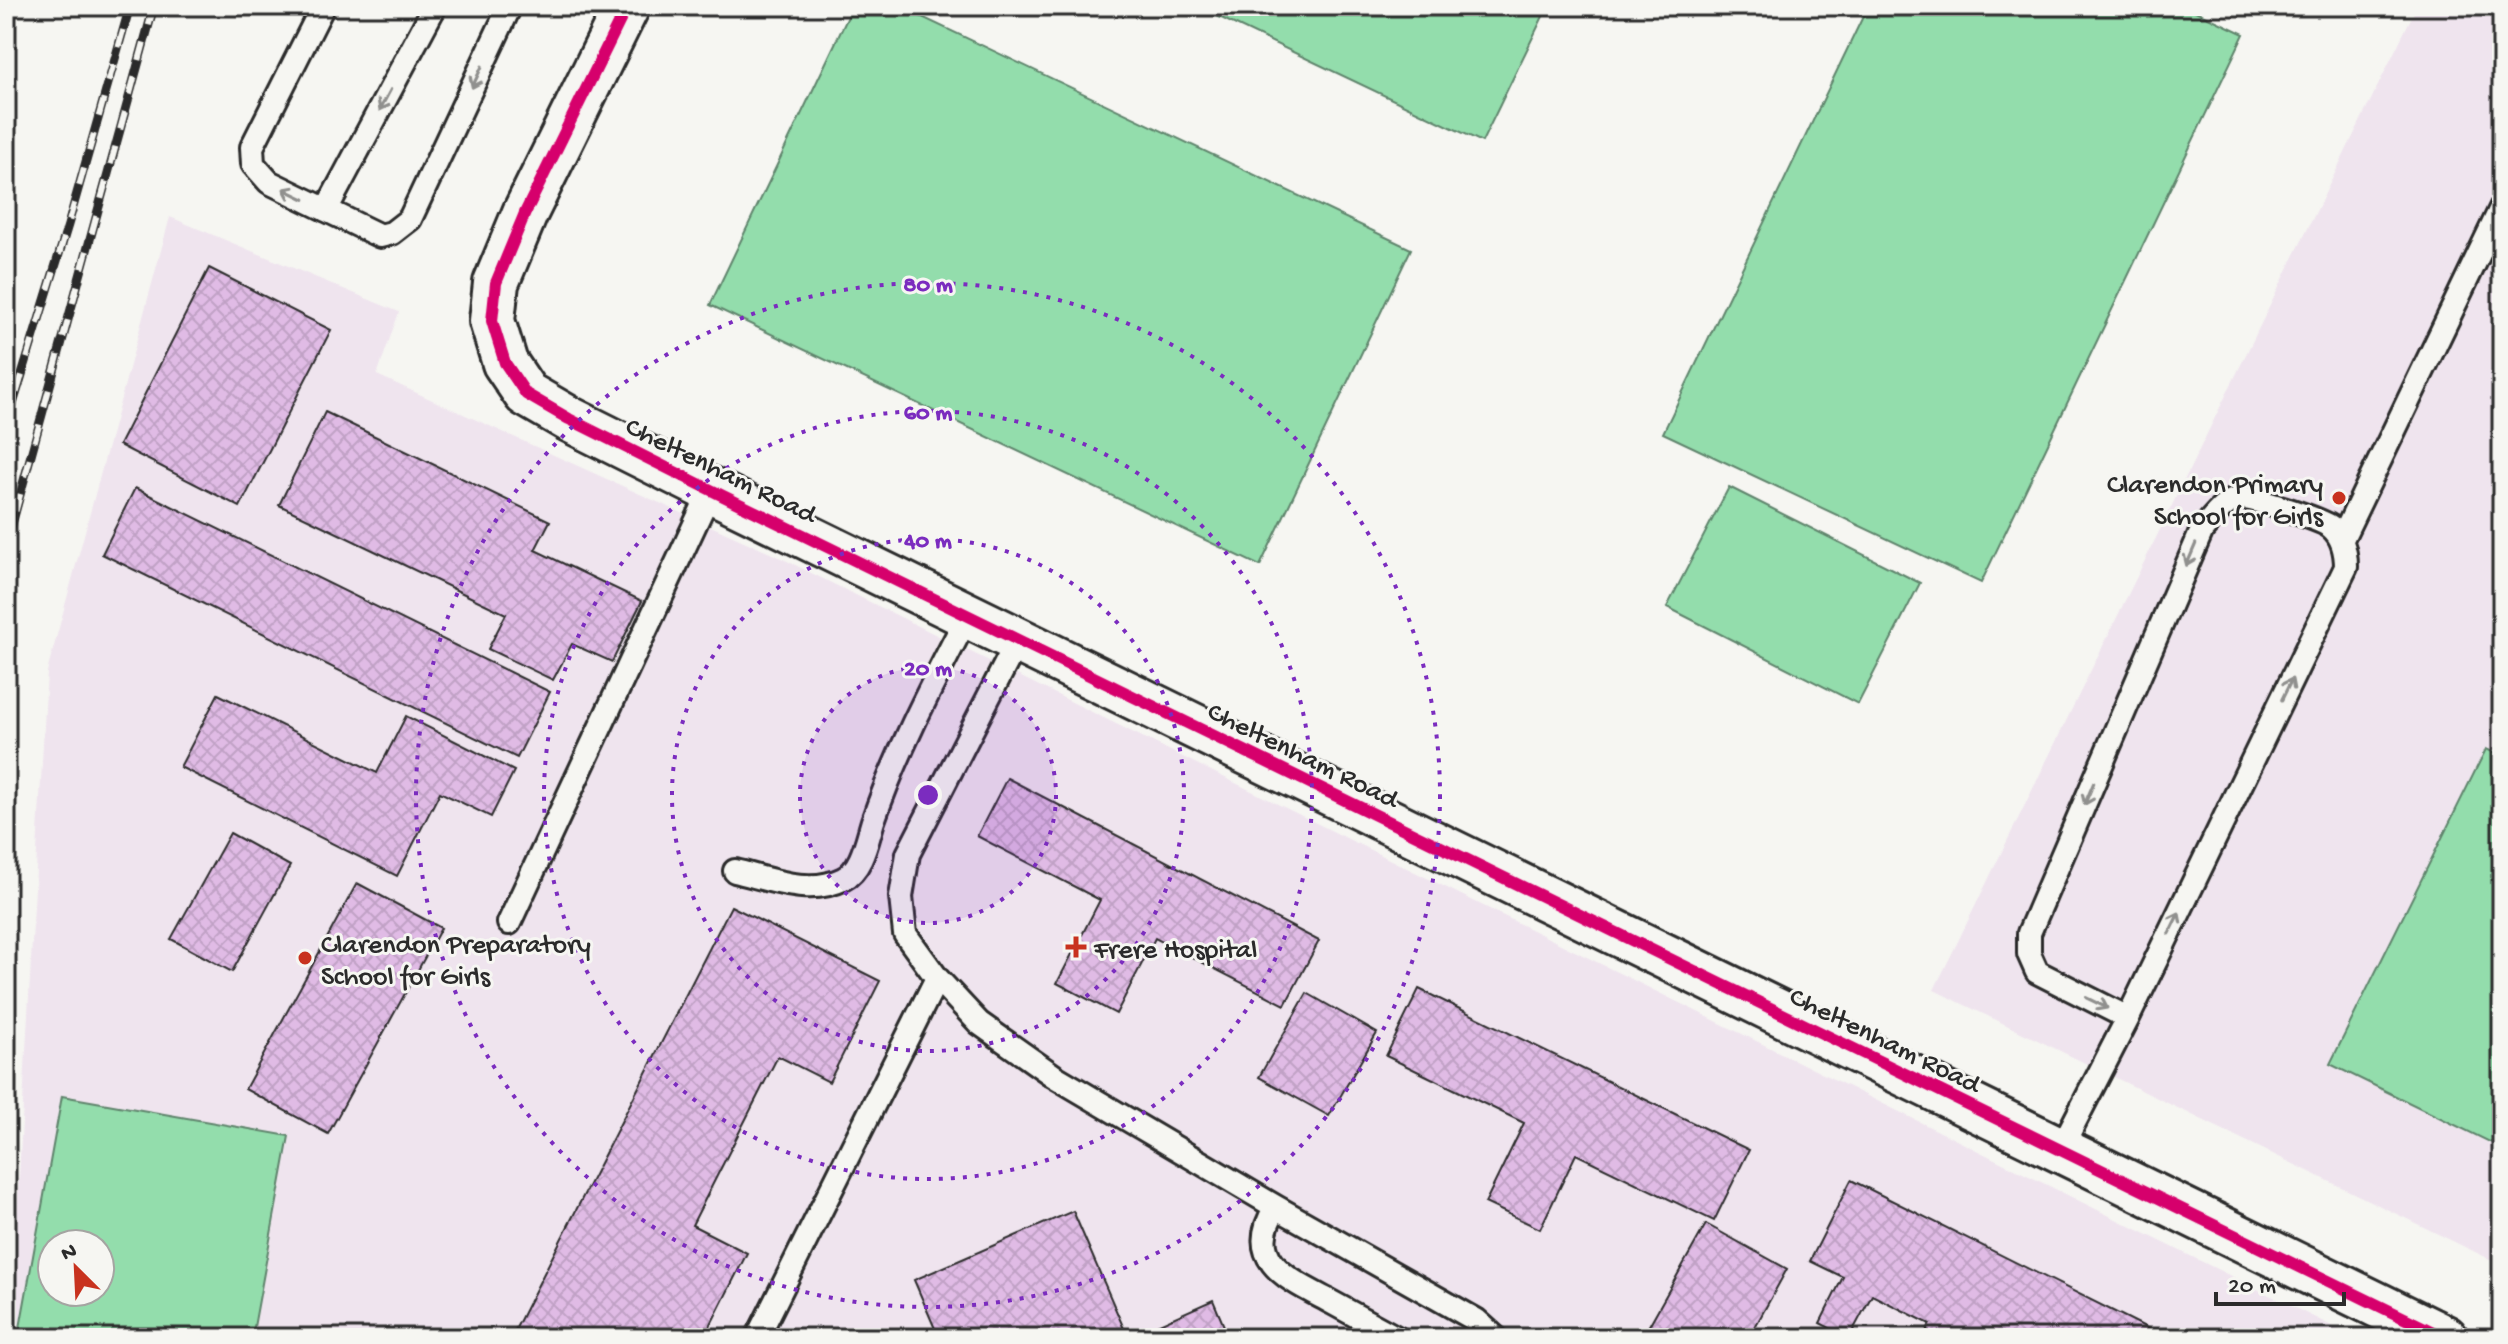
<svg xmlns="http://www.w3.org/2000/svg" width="2508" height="1344" viewBox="0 0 2508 1344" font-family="'Gochi Hand',sans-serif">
<defs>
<pattern id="building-cross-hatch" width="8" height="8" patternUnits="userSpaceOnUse" patternTransform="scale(2)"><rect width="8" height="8" fill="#e0bbe5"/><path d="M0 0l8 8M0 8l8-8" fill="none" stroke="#c0a1c5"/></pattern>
</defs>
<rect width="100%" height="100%" fill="#f6f6f2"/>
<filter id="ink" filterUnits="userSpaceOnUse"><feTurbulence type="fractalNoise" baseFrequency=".0125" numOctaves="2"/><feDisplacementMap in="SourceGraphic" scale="16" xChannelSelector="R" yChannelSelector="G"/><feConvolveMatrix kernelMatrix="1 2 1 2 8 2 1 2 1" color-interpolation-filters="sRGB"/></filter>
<g filter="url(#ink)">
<!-- built -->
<path fill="#efe4ee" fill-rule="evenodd" d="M2417,6H2502V1265L1934,990Z
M170,217L399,312L377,375L779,557L2356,1338H10L47,672ZM52,1244H100V1292H52Z"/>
<!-- pitch -->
<path fill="#93ddac" stroke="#5f846c" stroke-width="2" fill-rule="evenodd" d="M853,6H899L1411,249L1260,566L710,305Z
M1196,6H1548L1482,142Z
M1868,6H2185L2244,34L1981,583L1663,433Z
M1729,487L1920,583L1858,704L1667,607Z
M2486,749L2502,756V1148L2330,1064Z
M62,1096L289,1136L252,1338H76L20,1328ZM100,1244V1292H52V1244Z"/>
<!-- building -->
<path fill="url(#building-cross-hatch)" stroke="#2b2b2b" stroke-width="2" d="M209,268L331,330L240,507L119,445Z
M325,412L550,521L535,550L642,601L612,662L572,644L553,680L488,649L506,614L279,505Z
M135,488L550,692L517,758L102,554Z
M218,694L377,773L406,716L514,771L491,817L440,792L397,876L180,767Z
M1007,778L1319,941L1285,1005L1155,938L1116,1014L1057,983L1100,900L977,836Z
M230,833L290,866L232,972L171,939Z
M357,883L441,928L328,1134L245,1089Z
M731,906L880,981L829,1082L778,1056L692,1225L747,1253L704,1338H526L514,1332Z
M1419,989L1749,1150L1714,1221L1576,1154L1540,1229L1485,1203L1524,1123L1386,1056Z
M1307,993L1377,1033L1329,1116L1259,1077Z
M1851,1180L2167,1338H1923L1930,1324L1872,1295L1849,1338L1820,1323L1843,1277L1810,1261Z
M1073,1211L1128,1338L1213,1300L1229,1338H965L964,1336L939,1338L914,1280Z
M1706,1224L1787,1269L1749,1338H1642Z"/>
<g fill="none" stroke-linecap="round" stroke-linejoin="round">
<!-- service casing -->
<g stroke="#2b2b2b" stroke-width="28">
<path id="service" d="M323,6L252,147L253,164L269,182L380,236L392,233L410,219L510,6
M326,210L435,6
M2342,539L2502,206
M1018,640L908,854L901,897L905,934L937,978L979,1023L1054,1076L1276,1207L1476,1320L1496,1338
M735,871C769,879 809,896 843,879C862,870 867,840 873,821C898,749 933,683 968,615
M509,923L711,490
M2060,1150L2128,1018L2346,567C2346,551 2343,537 2331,527C2322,520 2251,496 2240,498C2224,501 2212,519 2202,530L2029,933V954L2037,972L2128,1018
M1276,1207C1242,1261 1290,1280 1331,1302C1353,1314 1375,1326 1397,1338
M757,1338L937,978"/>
</g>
<!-- minor casing -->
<g stroke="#2b2b2b" stroke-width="50">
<path id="minor" d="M627,6L525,213L496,283L492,321L505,363L526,394L569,419L711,490L2445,1338"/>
</g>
<!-- service -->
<use href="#service" stroke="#f6f6f2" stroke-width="22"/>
<!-- minor -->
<use href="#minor" stroke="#f6f6f2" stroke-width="44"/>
<!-- rail casing -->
<g stroke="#2b2b2b" stroke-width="9">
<path id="rail" d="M6,427L68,225L130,6
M6,546L154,6"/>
</g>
<!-- rail -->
<use href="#rail" stroke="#f6f6f2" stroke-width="6" stroke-dasharray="18" stroke-linecap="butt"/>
<!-- cycleway casing -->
<g stroke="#f6f6f2" stroke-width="17">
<path id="cycleway" d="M627,6L525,213L496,283L492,321L505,363L526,394L569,419L711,490L2445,1338"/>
</g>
<!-- cycleway -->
<use href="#cycleway" stroke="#d6006c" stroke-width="12"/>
</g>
<!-- one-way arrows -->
<defs><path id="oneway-shaft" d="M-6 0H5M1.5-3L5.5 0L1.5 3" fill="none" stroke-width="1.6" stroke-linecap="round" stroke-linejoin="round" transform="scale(2)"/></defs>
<g stroke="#90908e">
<use href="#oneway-shaft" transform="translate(477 77) rotate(115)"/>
<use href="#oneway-shaft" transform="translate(385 100) rotate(118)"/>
<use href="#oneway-shaft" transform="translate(294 194) rotate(-154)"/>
<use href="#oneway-shaft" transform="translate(2191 555) rotate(113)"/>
<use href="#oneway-shaft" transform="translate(2287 689) rotate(-64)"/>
<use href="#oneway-shaft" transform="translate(2089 794) rotate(113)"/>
<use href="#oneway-shaft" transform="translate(2174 923) rotate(-64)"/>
<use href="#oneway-shaft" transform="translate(2097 1003) rotate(26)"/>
</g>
</g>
<!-- distance rings -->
<circle cx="928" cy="795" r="128" fill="#7b2cbf" fill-opacity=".12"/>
<g fill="none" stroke="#7b2cbf" stroke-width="4" stroke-dasharray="4 8">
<circle cx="928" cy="795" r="128"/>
<circle cx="928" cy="795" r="256"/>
<circle cx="928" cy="795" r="384"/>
<circle cx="928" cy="795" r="512"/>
</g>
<!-- markers -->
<g fill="#c8321e" stroke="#f6f6f2" stroke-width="3">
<circle cx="2339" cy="498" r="8"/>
<path d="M1072 935h8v8h8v8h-8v8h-8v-8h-8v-8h8z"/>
<circle cx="305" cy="958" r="8"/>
</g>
<g text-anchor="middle" stroke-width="6" stroke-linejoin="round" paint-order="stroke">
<!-- street labels -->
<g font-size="28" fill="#2b2b2b" stroke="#f6f6f2">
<text transform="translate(722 468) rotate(26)" y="10">Cheltenham Road</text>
<text transform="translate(1304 753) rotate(26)" y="10">Cheltenham Road</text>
<text transform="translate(1886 1038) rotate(26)" y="10">Cheltenham Road</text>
</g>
<!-- poi labels -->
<g font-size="28" fill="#2b2b2b" stroke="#f6f6f2" text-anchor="start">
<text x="2323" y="492" text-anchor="end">Clarendon Primary<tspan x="2323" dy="32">School for Girls</tspan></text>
<text x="321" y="952">Clarendon Preparatory<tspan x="321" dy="32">School for Girls</tspan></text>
<text x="1094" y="957">Frere Hospital</text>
</g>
</g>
<circle cx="928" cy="795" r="12" fill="#7b2cbf" stroke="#f6f6f2" stroke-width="4"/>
<g font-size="24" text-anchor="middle" font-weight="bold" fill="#7b2cbf" stroke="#f6f6f2" stroke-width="6" stroke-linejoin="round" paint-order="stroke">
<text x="928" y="291">80 m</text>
<text x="928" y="419">60 m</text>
<text x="928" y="547">40 m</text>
<text x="928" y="675">20 m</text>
</g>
<!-- margin -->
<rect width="2508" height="1344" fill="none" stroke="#f6f6f2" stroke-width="32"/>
<rect x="16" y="16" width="2476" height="1312" fill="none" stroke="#2b2b2b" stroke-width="3" filter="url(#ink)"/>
<!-- north arrow -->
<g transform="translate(76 1268) rotate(336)"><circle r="38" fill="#f6f6f2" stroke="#a5a5a2" stroke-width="2"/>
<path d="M0-6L14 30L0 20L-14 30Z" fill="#c8321e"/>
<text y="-12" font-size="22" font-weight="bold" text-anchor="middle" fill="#2b2b2b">N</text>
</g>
<!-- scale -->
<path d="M2216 1292v12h128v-12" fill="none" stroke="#2b2b2b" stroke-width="4"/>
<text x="2228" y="1292" font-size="24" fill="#2b2b2b" stroke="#f6f6f2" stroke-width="6" paint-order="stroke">20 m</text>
</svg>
